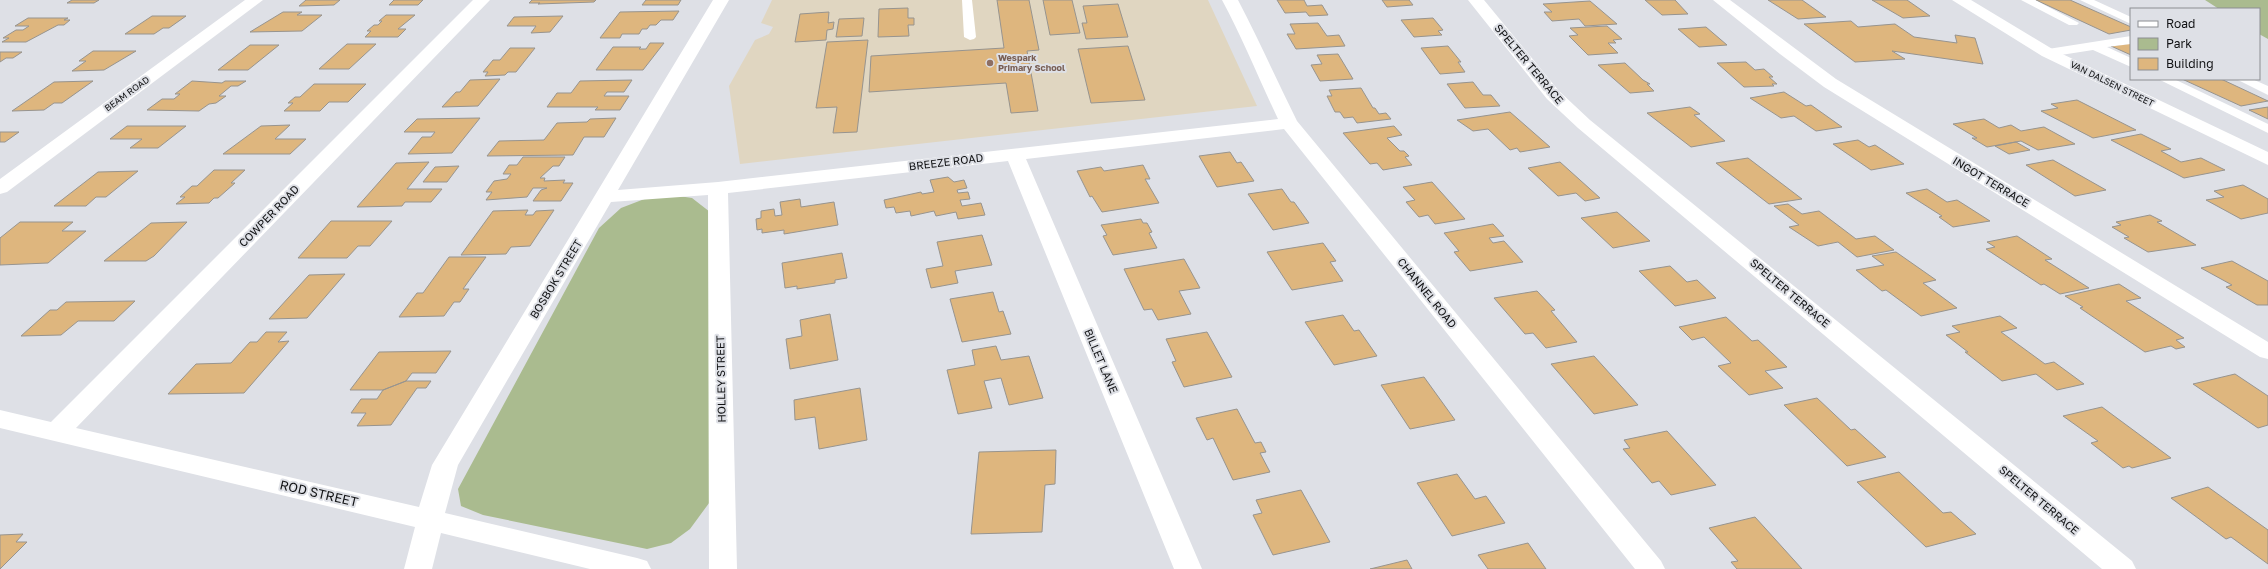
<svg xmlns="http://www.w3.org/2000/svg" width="2268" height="569" viewBox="0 0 2268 569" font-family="'Golos Text',sans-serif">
<rect width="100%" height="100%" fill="#dee0e6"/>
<!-- education -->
<path fill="#e0d6c1" d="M772,0H1208L1257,106L740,164L729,86L755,40L769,34L773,27L761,23Z"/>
<!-- green -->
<path fill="#aabb8f" d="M2205,0H2268V39L2259,34V9H2219Z
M672,195L692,198L710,212L712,499L690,529L671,543L647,549L483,515L461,506L458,489L599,228L621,208L647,198Z"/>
<!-- building -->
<path fill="#deb67e" stroke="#97948f" d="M72,0H99L94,3H67Z
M306,0H340L334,5L299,6Z
M394,0H423L418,5H389Z
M532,0H596L594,2L538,4L540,3H529Z
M646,0H681L678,5H642Z
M997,0H1029L1039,50L1027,51L1038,111L1011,113L1006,83L869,92L871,56L1004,48Z
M1043,0H1072L1080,33L1050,35Z
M1277,0H1304L1307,6L1322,5L1328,15L1309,16L1306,12L1285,13Z
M1382,0H1409L1413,5L1387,7Z
M1645,0H1675L1688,14L1662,15Z
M1768,0H1802L1826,17L1798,19Z
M1872,0H1907L1930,16L1903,18Z
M2036,0H2070L2131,27V30L2109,34Z
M1590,1L1617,24L1585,26L1579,19L1552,21L1544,12H1552L1543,4Z
M1118,4L1128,37L1086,39L1082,23H1087L1083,6Z
M908,8V18H914V25H908L909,36L878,37L879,9Z
M679,11L673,20H661L656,25H650L647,29H642L639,34H622L620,38H600L620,12Z
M283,12H302L297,15H322L302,31L250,32Z
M829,12L828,23L834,22L833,29L827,30L826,40L795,42L800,14Z
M386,15H415L398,29H406L398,37H365L371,31H367L374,25H378L382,21H379Z
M152,16H186L169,28H163L154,34H125Z
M563,16L550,32L531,33L536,26H507L514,17Z
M28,18H68L64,20H70L64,25H58L26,42H2L9,38H3L16,30H23L29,26H15Z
M864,18L862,36L836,37L839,19Z
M1433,18L1443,30L1438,31L1442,35L1414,37L1401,20Z
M1851,21L1858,27L1895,24L1914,37L1957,43L1955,35L1975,38L1983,64L1892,51L1905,59L1855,62L1804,24Z
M1318,23L1327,36L1339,35L1345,46L1296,49L1287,34H1295L1290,24Z
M1607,26L1622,39L1613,40L1616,43H1608L1618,53L1588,55L1569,36L1578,35L1570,28Z
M1706,27L1727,45L1699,47L1678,29Z
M868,40L857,132L833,133L837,107L816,108L827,42Z
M650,43H664L643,70H596L613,47H641L639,49H646Z
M2131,43V55L2111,46Z
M347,44H376L349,69H319Z
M250,45H279L248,70H218Z
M1128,46L1145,100L1091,103L1078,49Z
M1448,46L1461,62H1458L1465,72L1440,74L1421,48Z
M510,48H535L516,72H508L505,75L485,76L488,72H483L493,60H500Z
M93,51H136L104,70L72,71L86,61H79Z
M0,52H22L13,58H6L0,62Z
M1338,54L1353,79L1320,81L1311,65L1322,64L1317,55Z
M1746,62L1755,70L1764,69L1773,77H1769L1777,84H1772L1774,86L1744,87L1717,63Z
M1625,63L1643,80L1650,84H1647L1654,91L1630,93L1598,65Z
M500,79L478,106L442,107L456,92H460L470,80Z
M2182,79H2221L2268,101L2241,106Z
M632,80L624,92H607L604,96H629L620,110H595L598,107H547L557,93H571L580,81Z
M93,81L62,103H54L44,110L12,111L54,82Z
M192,81L222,83L225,81H246L238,86H231L219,96H226L216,103L209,104L199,111L147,110L162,99H174L180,94H175Z
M1473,82L1483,95H1491L1500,106L1465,108L1447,84Z
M314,84H366L348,102H329L320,111H284L293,103H288L295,97H300Z
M1361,88L1373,108H1375L1379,114L1386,113L1391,119L1357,123L1353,117L1344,118L1340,112H1335L1327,96H1332L1329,90Z
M1784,92L1806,106L1811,105L1842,127L1816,131L1794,116L1781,118L1750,98Z
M2077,100L2136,130L2093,138L2041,111L2058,108L2051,104Z
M1690,107L1700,114L1694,115L1725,141L1691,147L1647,113Z
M2268,107V119L2249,110Z
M1510,112L1550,147L1520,152L1517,148L1510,150L1488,129L1473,131L1457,120Z
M480,118L452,153L408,154L422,137H431L435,132H404L417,119Z
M616,118L604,137H584L573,155L487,156L499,141L544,140L557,123L587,122L590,119Z
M1984,119L1999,128L2011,125L2021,131L2044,127L2075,144L2038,150L2021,141L1987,147L1972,138H1977L1953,124Z
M290,125L275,139H306L290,154H223L261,126Z
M127,126H186L158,148H130L142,139H110Z
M1394,126L1402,135L1387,138L1400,151H1404L1409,156L1405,157L1412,165L1383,170L1377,163L1370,164L1343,133Z
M0,132H19L5,142H0Z
M2141,134L2171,149L2161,151L2181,162L2201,158L2225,170L2184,178L2111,140Z
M1858,140L1869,147L1875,145L1904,164L1871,170L1833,144Z
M2016,142L2030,150L2009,154L1995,146Z
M1230,152L1237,163L1241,162L1254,181L1217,187L1199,156Z
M523,157H565L559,166H553L540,178H545L544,181L565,180L563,183H573L561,201H533L541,190L547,188H533L527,197L486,200L492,192H486L494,181L507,179L511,174H503L509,165H517Z
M1748,158L1802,199L1769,204L1716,163Z
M2053,160L2106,190L2075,196L2026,165Z
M429,162L407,189H442L431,202H405L402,206L357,207L396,163Z
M1560,162L1600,198L1585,201L1576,193L1558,196L1528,168Z
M1143,165L1150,179H1145L1159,203L1102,212L1092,196L1090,197L1077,171L1101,167L1104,171Z
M459,166L447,182H423L435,167Z
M214,170H245L231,183H235L218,198H214L209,203L176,204L185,197H180L192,186H197Z
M138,171L106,197H96L86,206H54L98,172Z
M948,177L954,182L964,180L967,188L957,190L958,193L968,192L970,199L960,200L962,206L981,203L985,215L958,219L956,212L936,216L934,211L911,216L910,211L896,213L894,207L886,208L884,200L921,192L922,194L934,192L930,180Z
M1432,182L1465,219L1435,224L1428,215L1419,217L1406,202L1415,200L1403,187Z
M2243,185L2268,199V213L2241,219L2206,200L2224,197L2214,191Z
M1282,189L1291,202H1294L1309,223L1273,230L1248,194Z
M1927,189L1947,202L1957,200L1990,221L1953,227L1939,217L1942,216L1906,193Z
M800,199L801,207L834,202L838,225L784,234V230L762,233V229L757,230L756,219L761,218V211L774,209L775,216L782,215L780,202Z
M1788,204L1802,214L1819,211L1856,239L1875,236L1894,250L1857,257L1838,242L1818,246L1789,227L1799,225L1774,206Z
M528,210L525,215H533L536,211L554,210L530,246L511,247L506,254L461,255L493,211Z
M1617,212L1650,241L1613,248L1581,218Z
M2150,215L2162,221L2157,222L2196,245L2148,252L2124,238L2129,237L2112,227L2121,225L2116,222Z
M1141,219L1143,223H1147L1152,232L1149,233L1157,248L1113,255L1103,236L1107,235L1101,225Z
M331,221H392L370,246H358L347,258H298Z
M20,222H73L62,231H86L48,263L0,265V238Z
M187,222L154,256L146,261H104L151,223Z
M1493,224L1504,236L1489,238L1493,243L1504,241L1523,262L1470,271L1454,252L1459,251L1444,233Z
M982,235L992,265L955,271L958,283L931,288L926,269L943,266L937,242Z
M2017,236L2052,259L2045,260L2089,288L2060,294L2044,284L2041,285L1986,249L1995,247L1987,242Z
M1323,243L1336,261L1330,262L1343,281L1292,290L1267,252Z
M1896,252L1936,280L1923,283L1957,308L1921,316L1886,290L1882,291L1856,270L1884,265L1872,256Z
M842,253L847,278L835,280V283L797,289V286L785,288L782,263Z
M449,257H486L463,289H469L460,302H454L444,316L399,317L417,293H423Z
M1184,259L1200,288L1179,291L1191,314L1158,320L1152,309L1144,310L1124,269Z
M2232,261L2268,281V305H2257L2226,287L2232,285L2201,268Z
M1670,266L1687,282L1697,280L1716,298L1675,306L1639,271Z
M345,274L307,318L269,319L309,275Z
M2119,284L2141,298L2126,301L2184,338L2176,340L2185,347L2176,349L2171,346L2145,352L2080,308L2083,307L2065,296Z
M1537,291L1555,310L1551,311L1577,342L1546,348L1533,333L1525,334L1494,298Z
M993,292L999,312L1003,311L1011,334L962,342L950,299Z
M135,301L114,321H78L61,335L21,336L50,310H57L66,302Z
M830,314L838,360L790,369L786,339L802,336L800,320Z
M1343,315L1354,331L1359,330L1377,356L1334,365L1305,322Z
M2000,316L2017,328L2001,332L2045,364L2054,362L2084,384L2057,390L2036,374L2002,381L1965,352H1968L1946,335L1960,332L1952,326Z
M1726,317L1752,341L1758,340L1787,367L1765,371L1783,388L1749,395L1718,366L1731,363L1704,337L1692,340L1679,327Z
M266,332H287L278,342L289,341L244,393L168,394L196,364L231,363L250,342H257Z
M1207,332L1232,377L1184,387L1172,362L1176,361L1166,339Z
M996,346L1001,360L1029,356L1043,398L1009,405L1001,378L984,381L992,408L958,414L947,370L975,365L972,350Z
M451,351L436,373H412L406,381L383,390H350L379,352Z
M1594,356L1638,405L1594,414L1551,364Z
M2235,374L2268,396V425L2258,428L2193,384Z
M1424,377L1455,420L1410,429L1381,385Z
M406,381H431L426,388H417L391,425L357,426L366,413H351L361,399H377L383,390Z
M860,388L867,440L819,449L815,417L795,420L794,400Z
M1817,398L1851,430L1855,429L1886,457L1847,466L1784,405Z
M2102,407L2171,458L2132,468L2129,466L2123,468L2091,443L2098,441L2063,416Z
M1237,409L1255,443L1261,442L1266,452L1260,453L1270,472L1233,480L1213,438L1207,440L1196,418Z
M1667,431L1716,485L1671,495L1659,481L1652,483L1623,449L1630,448L1624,440Z
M1056,450L1055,484L1045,485L1042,532L971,534L979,452Z
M1899,472L1943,513L1951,512L1976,534L1926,547L1857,482Z
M1457,474L1475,499L1486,496L1505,523L1452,536L1417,483Z
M2208,487L2268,530V564L2231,537L2226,539L2171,498Z
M1301,490L1330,542L1273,555L1253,515L1262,513L1256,500Z
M1755,517L1802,569H1737L1731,562L1738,561L1709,528Z
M23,534L16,542H27L0,569V535Z
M1528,543L1546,569H1488L1478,555Z
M1407,560L1412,569H1370Z"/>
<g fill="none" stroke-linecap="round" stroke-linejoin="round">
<!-- service -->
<path fill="#fff" fill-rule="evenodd" d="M962,0H972L976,37L974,39L970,40L964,37Z
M2021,0H2035L2079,23L2077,25H2069Z
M2080,0H2094L2131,17V24Z
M2131,36V44L2107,47L2131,58V67L2093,50L2048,57L2042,53L2048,49Z
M2158,79H2174L2268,124V133Z
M2236,79H2252L2268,86V95Z"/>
<!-- minor -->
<path fill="#fff" fill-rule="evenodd" d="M245,0H263L7,192L0,194V179Z
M473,0H490L76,428L419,507L432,465L713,0H729L618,190L718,182L1278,119C1259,79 1243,39 1222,0H1238C1259,40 1277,81 1297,121L1661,561L1665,569H1635L1284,129L1026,159L1202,569H1174L1008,161L728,193L737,569H709L708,195L611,202L458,465L445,513L637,558L647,561L651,569H590L441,533L432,569H404L415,527L0,428V410L51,422Z
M1468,0H1484L1559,91L1590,120L2132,561L2136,569H2102L1578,128L1547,99Z
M1713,0H1730L1836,79L2268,342V359L2260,357L1824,87L1780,54Z
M1952,0H1971L2054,50L2268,152V165L2042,56Z"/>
</g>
<!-- markers -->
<circle fill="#8d6e63" stroke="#dee0e6" stroke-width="1.5" cx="990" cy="63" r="4"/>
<g text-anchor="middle" stroke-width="4" stroke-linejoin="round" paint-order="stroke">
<!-- far-education labels -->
<g font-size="9" font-weight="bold" fill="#785e54" stroke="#dee0e6" text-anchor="start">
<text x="998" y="61">Wespark<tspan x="998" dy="10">Primary School</tspan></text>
</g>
<!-- far-street labels -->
<g font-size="9" fill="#111214" stroke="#dee0e6">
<text transform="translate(2112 84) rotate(26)" y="3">VAN DALSEN STREET</text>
<text transform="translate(127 94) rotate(-36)" y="3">BEAM ROAD</text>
</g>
<!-- street labels -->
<g font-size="11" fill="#111214" stroke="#dee0e6">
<text transform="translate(1529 64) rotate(50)" y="4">SPELTER TERRACE</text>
<text transform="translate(946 162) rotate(-7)" y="4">BREEZE ROAD</text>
<text transform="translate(1991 182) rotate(31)" y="4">INGOT TERRACE</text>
<text transform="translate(269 216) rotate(-46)" y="4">COWPER ROAD</text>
<text transform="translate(556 279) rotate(-59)" y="4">BOSBOK STREET</text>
<text transform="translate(1427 293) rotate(51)" y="4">CHANNEL ROAD</text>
<text transform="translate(1790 293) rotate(40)" y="4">SPELTER TERRACE</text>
<text transform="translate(1101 361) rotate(67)" y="4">BILLET LANE</text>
<text transform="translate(721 379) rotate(-91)" y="4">HOLLEY STREET</text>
<text transform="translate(2039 500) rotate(40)" y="4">SPELTER TERRACE</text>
</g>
<!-- near-street labels -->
<g font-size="13" fill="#111214" stroke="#dee0e6">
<text transform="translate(319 493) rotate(13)" y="5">ROD STREET</text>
</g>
</g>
<!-- legend -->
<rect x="2130" y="8" width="130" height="72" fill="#dee0e6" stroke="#8c8e92"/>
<rect x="2138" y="21" width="20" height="6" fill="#ffffff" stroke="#8c8e92"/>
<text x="2166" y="28" font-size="12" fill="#111214">Road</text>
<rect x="2138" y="38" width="20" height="12" fill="#aabb8f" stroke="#8c8e92"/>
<text x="2166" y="48" font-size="12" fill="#111214">Park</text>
<rect x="2138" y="58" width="20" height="12" fill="#deb67e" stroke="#8c8e92"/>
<text x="2166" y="68" font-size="12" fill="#111214">Building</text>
</svg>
